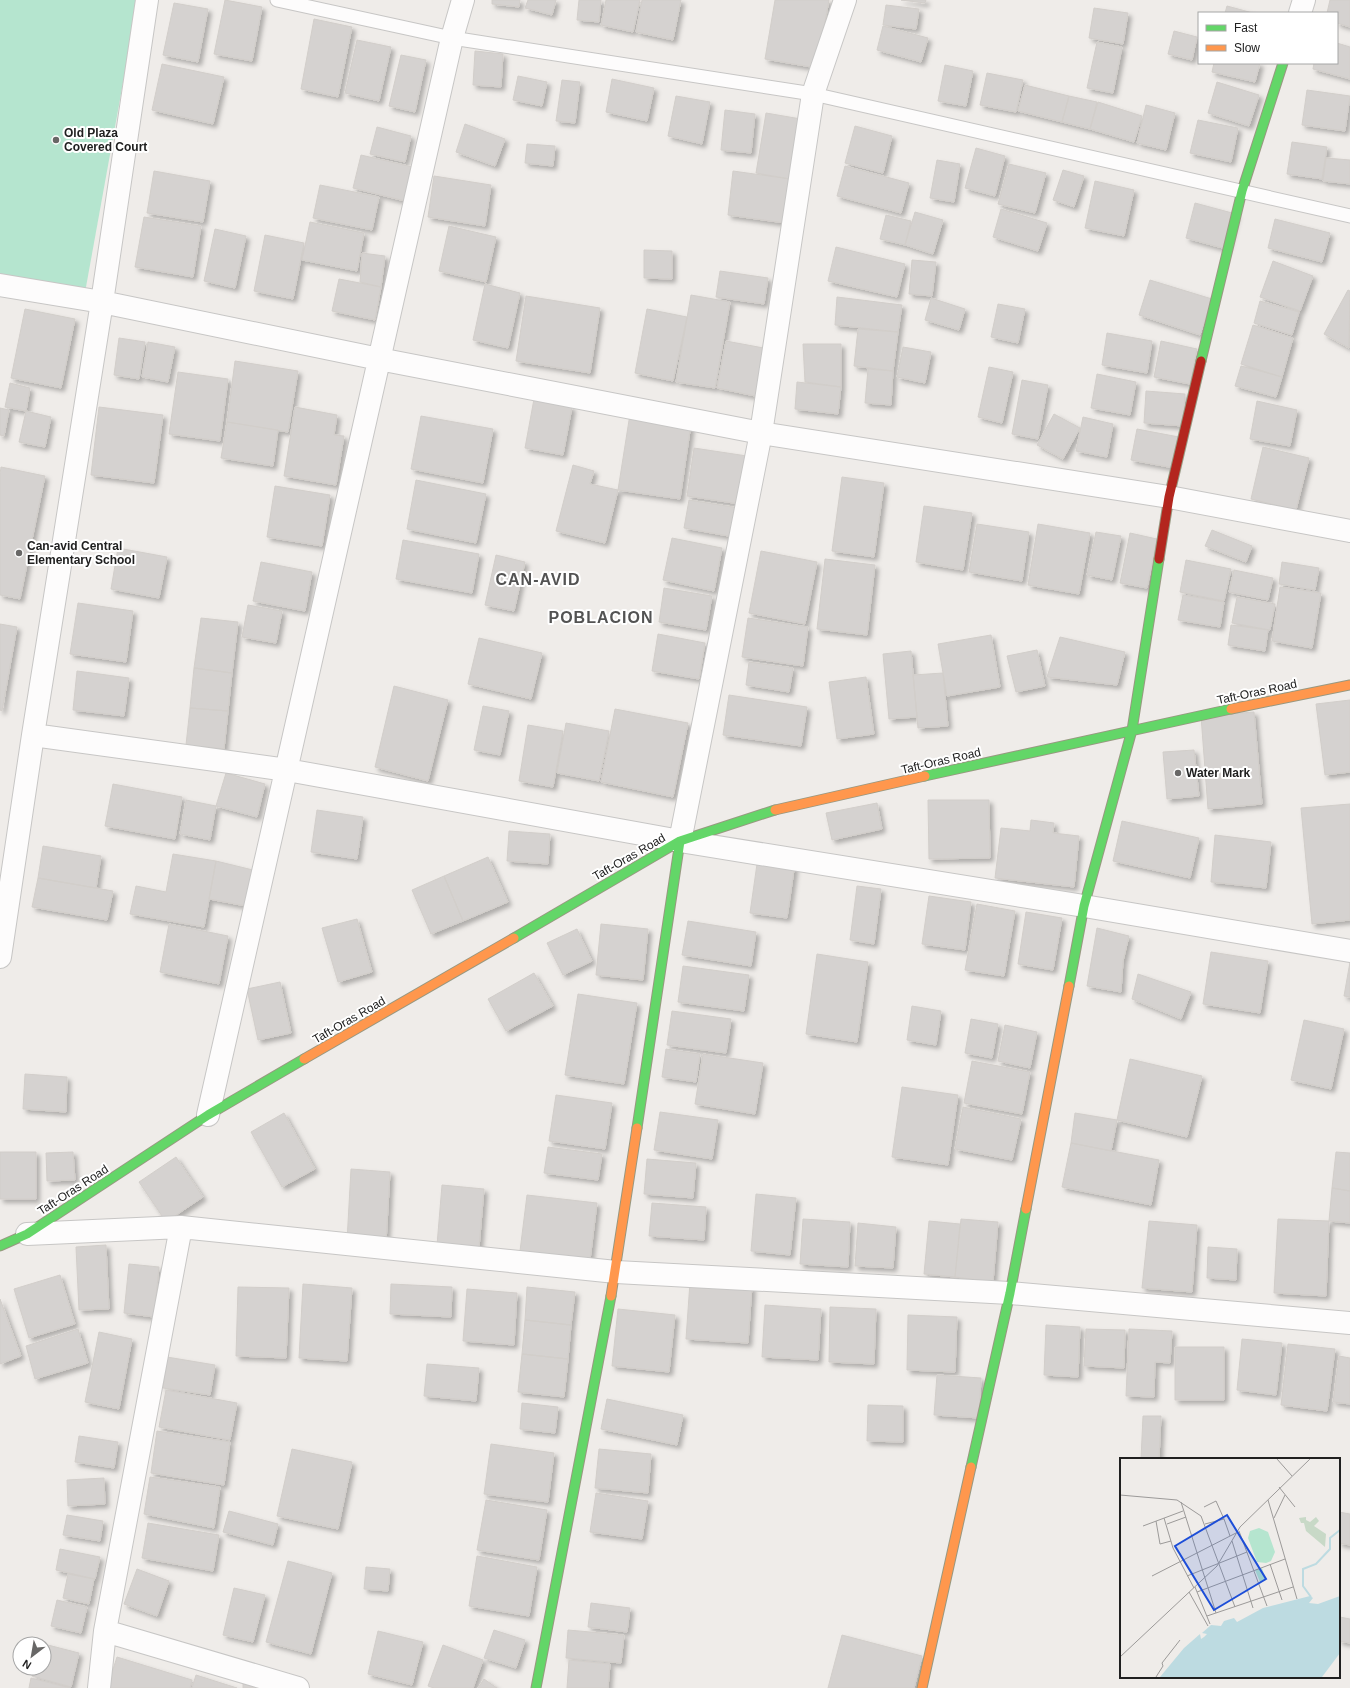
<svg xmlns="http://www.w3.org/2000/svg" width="1350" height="1688" viewBox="0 0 1350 1688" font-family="Helvetica,sans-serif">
<defs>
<filter id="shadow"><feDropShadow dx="3.5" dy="3.5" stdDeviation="2" flood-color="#0004"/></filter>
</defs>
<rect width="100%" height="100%" fill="#efece9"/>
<!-- pitch -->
<path fill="#b5e5cf" d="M0,0H138L84,298L0,280Z"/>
<!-- building -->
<path fill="#d5d2d0" stroke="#d2ceca" filter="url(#shadow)" d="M225,0L262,7L252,61L214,54Z
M492,0H520L519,7L492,4Z
M528,0H556L552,15L525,8Z
M579,0H601L599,22L577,20Z
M606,0H640L633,32L601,25Z
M642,0H681L673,40L636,32Z
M775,0H829L817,68L765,59Z
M901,0H926L925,3Z
M1330,0H1350V27L1337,23V13H1327Z
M174,3L208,9L198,62L163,55Z
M886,5L919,9L916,29L883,25Z
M1227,6L1253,13H1225Z
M1094,8L1128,13L1123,44L1089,38Z
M314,19L352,27L338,97L301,89Z
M883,26L928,38L921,62L877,50Z
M1174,31L1197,37L1192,60L1168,54Z
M357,40L391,47L379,101L345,93Z
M1097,42L1122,47L1113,93L1087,88Z
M1337,43L1350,47V79L1313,69L1314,63H1337Z
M475,51L503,54L501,87L473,85Z
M401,55L426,60L415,112L389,106Z
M1214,63H1260L1255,82L1212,72Z
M162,64L224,77L213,124L152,110Z
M945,65L973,71L966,106L938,101Z
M987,73L1023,80L1016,112L980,105Z
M518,76L547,82L542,106L513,100Z
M612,79L654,88L647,121L606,112Z
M562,80L580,82L575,123L556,121Z
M1217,82L1259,95L1249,126L1208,113Z
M1025,85L1069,96L1062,122L1018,111Z
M1307,90L1350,96L1345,131L1302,125Z
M676,96L710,102L702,144L668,136Z
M1069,96L1097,102L1090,129L1062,122Z
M1098,102L1142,116L1134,142L1090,129Z
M1146,105L1175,113L1166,150L1137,143Z
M725,110L755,114L751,153L721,150Z
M766,113L801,119L790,179L756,173Z
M1198,120L1238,128L1231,162L1190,153Z
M465,124L505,139L495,166L456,152Z
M855,126L892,136L883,173L845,163Z
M377,127L411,136L405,162L370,154Z
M1292,142L1327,147L1322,179L1287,174Z
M527,144L555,146L553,166L525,163Z
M976,148L1005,156L995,196L965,188Z
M361,155L413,167L405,201L353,188Z
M1326,158L1350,160V184L1323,181Z
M937,160L960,164L954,202L930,198Z
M1009,164L1046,173L1035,213L998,204Z
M845,166L909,183L901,213L837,196Z
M1063,170L1084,176L1074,207L1053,200Z
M154,171L210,181L203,222L147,213Z
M733,171L790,179L785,223L728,215Z
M434,176L491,185L485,226L428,217Z
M1095,181L1134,190L1124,236L1085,228Z
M320,185L379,197L372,230L313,218Z
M1195,203L1236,214L1226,249L1186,238Z
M1001,209L1047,223L1038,251L993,237Z
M915,212L943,220L933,254L905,245Z
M886,215L911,221L905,245L880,239Z
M144,217L201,226L193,277L135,267Z
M1275,219L1330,233L1322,262L1268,248Z
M310,222L364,233L357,271L302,260Z
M449,226L496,237L486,282L439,271Z
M215,229L246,236L235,288L204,281Z
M265,235L304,243L293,299L254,291Z
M836,247L905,264L897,297L828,281Z
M644,250L672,251V279L644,278Z
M362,253L385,256L381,287L360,282Z
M912,260L936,262L932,296L909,294Z
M1273,261L1313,276L1300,311L1260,297Z
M720,271L768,278L764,304L716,297Z
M339,279L381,287L375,320L332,311Z
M1150,280L1212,299L1200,335L1139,315Z
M485,284L520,293L508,348L473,340Z
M1348,290L1350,291L1349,348L1324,334Z
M691,295L730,302L715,388L676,382Z
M526,296L600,308L590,373L516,361Z
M837,297L902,305L898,332L835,325Z
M931,298L965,309L959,330L925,320Z
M1260,301L1299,312L1292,335L1254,323Z
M998,304L1025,309L1018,343L991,337Z
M25,309L75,319L61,388L11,378Z
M647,309L687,317L673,381L635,373Z
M1253,325L1293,338L1282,377L1241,364Z
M858,329L898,332L893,371L854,366Z
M1107,333L1152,341L1147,373L1102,365Z
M119,338L145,342L139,379L114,375Z
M726,341L769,349L760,397L717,388Z
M1161,341L1197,349L1190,384L1154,377Z
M148,342L175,347L168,382L142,377Z
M803,344H841V387L805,382Z
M903,347L931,352L925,383L897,377Z
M235,361L298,371L288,432L227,422Z
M1241,366L1282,377L1276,397L1235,386Z
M989,367L1013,372L1002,423L978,417Z
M868,369L893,371L891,405L865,403Z
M178,372L228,379L220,441L169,434Z
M1097,374L1136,382L1130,415L1091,408Z
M1022,380L1048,385L1038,439L1012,434Z
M797,382L841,387L838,414L795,409Z
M10,383L30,388L26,411L5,407Z
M1146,391L1185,394L1183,426L1144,423Z
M534,399L572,407L563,455L525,448Z
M1257,401L1297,410L1290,446L1250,439Z
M99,407L163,415L154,483L91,475Z
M295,407L337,415L334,435L344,436L336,485L284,476Z
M0,408L9,410L4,436L0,435Z
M26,411L51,417L45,447L19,442Z
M630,414L691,424L680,499L618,490Z
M1054,414L1080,428L1063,459L1037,445Z
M421,416L493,429L483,483L411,469Z
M1083,417L1113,424L1107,457L1076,451Z
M227,422L278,430L273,466L221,458Z
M1137,429L1179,437L1174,468L1131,460Z
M1263,447L1309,458L1296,510L1251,499Z
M694,448L747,456L740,504L687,496Z
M573,465L594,471L590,484L618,490L605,543L556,531Z
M1,467L45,476L20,599L0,595V474Z
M842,477L884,483L874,557L832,551Z
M416,480L486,494L476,543L407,529Z
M275,486L330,495L322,546L267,537Z
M689,500L739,508L734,537L684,528Z
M924,506L972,513L963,570L916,562Z
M977,524L1029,532L1022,581L969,572Z
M1038,524L1090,533L1079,594L1028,585Z
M1212,530L1252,546L1246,562L1205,546Z
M1096,532L1121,536L1112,580L1087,575Z
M1130,533L1157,539L1147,588L1120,583Z
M672,538L722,548L714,591L663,580Z
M403,540L479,554L472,593L396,579Z
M118,548L167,557L159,598L111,589Z
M761,551L817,562L805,624L749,613Z
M496,555L525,562L514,611L485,605Z
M825,559L875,565L867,635L817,629Z
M1186,560L1231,569L1224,601L1180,592Z
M261,562L312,572L305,611L253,601Z
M1282,562L1319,568L1315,590L1279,584Z
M1234,570L1273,578L1268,600L1229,592Z
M1280,587L1321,593L1312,648L1272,641Z
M664,588L712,596L706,630L659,622Z
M1183,595L1224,602L1220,627L1178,620Z
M1237,597L1275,604L1270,630L1232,623Z
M78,603L133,611L126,662L70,654Z
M248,605L282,611L276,643L242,637Z
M201,618L238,622L232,673L194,668Z
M748,618L808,627L803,666L742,657Z
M0,624L17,627L2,711L0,710Z
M1231,625L1268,630L1265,651L1228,645Z
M658,634L705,643L699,679L652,671Z
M991,635L1000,687L947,696L938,644Z
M1060,637L1125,652L1117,685L1047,677Z
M479,638L542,653L531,699L468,684Z
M1037,650L1045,686L1016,692L1007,656Z
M911,651L917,717L889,719L883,654Z
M749,662L793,668L789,692L746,685Z
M194,668L232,673L228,711L190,708Z
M77,671L129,678L124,716L73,710Z
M943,673L948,726L918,728L913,675Z
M866,677L874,734L837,739L829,682Z
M394,686L448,700L428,781L375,767Z
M729,695L807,707L801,746L723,735Z
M1350,700V772L1325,775L1316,704Z
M483,706L509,711L500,755L474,750Z
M190,708L228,711L224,749L186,745Z
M615,709L688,723L673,797L601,782Z
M1254,712L1262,804L1208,809L1201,716Z
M566,723L609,731L599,781L557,773Z
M528,725L563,731L553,787L519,781Z
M1194,750L1199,796L1167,799L1163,752Z
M226,773L265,784L257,817L216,806Z
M113,784L182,797L175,839L105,826Z
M186,800L216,806L210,840L180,834Z
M928,800H989L990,858L929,859Z
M877,803L882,829L832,840L826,813Z
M1350,804V920L1312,924L1301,808Z
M317,810L363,817L357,859L311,852Z
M1031,820L1054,823L1053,833L1079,836L1074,887L995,878L1001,828L1030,831Z
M1122,821L1199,838L1190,878L1113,861Z
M509,831L550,834L548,864L507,861Z
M1215,835L1271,842L1266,888L1211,882Z
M43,846L101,856L96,888L38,878Z
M173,854L216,861L204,927L130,914L136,886L166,892Z
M488,857L508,902L463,921L444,876Z
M758,857L795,863L787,918L750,913Z
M216,861L253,870L246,906L209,899Z
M444,876L463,921L431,934L412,890Z
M38,878L113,891L107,920L32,907Z
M857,886L881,889L874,944L850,940Z
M929,896L971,902L965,950L922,944Z
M977,904L1015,911L1004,976L965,970Z
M1026,912L1062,918L1053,970L1018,964Z
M357,919L372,972L338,982L322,928Z
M688,921L756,932L751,966L682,955Z
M169,924L228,936L219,984L160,972Z
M601,924L648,929L643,980L596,975Z
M1097,928L1129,936L1123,961L1121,992L1087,986Z
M577,929L592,961L563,975L547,943Z
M1211,952L1268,961L1260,1013L1203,1004Z
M817,954L868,962L857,1042L806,1034Z
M1350,962V997L1344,996Z
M683,966L749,975L744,1011L678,1002Z
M534,973L553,1006L506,1031L488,999Z
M1138,974L1191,992L1181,1019L1132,999Z
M280,982L291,1033L258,1040L247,989Z
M578,994L637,1003L624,1084L565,1075Z
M912,1006L941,1011L936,1045L907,1040Z
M672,1011L731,1019L726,1053L667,1045Z
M971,1019L998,1024L992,1058L965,1053Z
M1304,1020L1344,1029L1331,1089L1291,1080Z
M1005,1025L1037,1032L1030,1068L998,1061Z
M666,1049L700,1054L696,1082L662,1077Z
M703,1054L763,1063L755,1114L695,1104Z
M1130,1059L1202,1076L1187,1137L1117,1120Z
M972,1061L1030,1072L1022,1114L964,1103Z
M25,1074L67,1077L66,1112L23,1109Z
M902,1087L958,1095L948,1165L892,1157Z
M556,1095L612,1103L605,1149L549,1141Z
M963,1107L1021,1119L1012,1160L955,1149Z
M660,1112L718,1120L712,1159L654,1150Z
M284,1113L315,1169L282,1187L251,1132Z
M1075,1113L1117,1120L1111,1151L1071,1143Z
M1071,1143L1159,1160L1151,1205L1062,1187Z
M548,1147L602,1154L598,1180L544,1173Z
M0,1152H36V1199H0Z
M73,1152L75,1180L47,1181L46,1153Z
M1336,1152L1350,1153V1191L1332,1188Z
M176,1157L203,1197L166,1222L139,1182Z
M647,1159L696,1163L693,1198L644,1194Z
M351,1169L390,1172L386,1243L347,1241Z
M442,1185L484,1189L479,1248L437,1245Z
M1332,1188L1350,1191V1223L1329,1221Z
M756,1194L796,1198L790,1255L751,1251Z
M527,1195L597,1203L590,1260L520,1251Z
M652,1203L706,1207L704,1240L649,1236Z
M803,1219L850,1222L848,1267L800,1264Z
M961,1219L998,1222L993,1282L955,1277Z
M1278,1219L1329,1221L1326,1296L1274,1293Z
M929,1221L960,1224L955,1277L924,1274Z
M1149,1221L1197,1225L1192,1292L1142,1288Z
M858,1223L896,1227L893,1268L855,1266Z
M106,1245L109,1309L79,1310L76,1247Z
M1208,1247L1237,1249L1236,1280L1207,1278Z
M129,1264L159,1267L154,1317L124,1313Z
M60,1275L75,1324L29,1338L14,1289Z
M690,1282L752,1286L748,1343L686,1339Z
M303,1284L352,1288L347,1361L299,1358Z
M391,1284L452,1287L451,1317L390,1314Z
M238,1287L289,1288L286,1358L236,1356Z
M527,1287L575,1292L571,1325L525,1320Z
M467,1289L517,1293L514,1345L463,1341Z
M0,1299L21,1356L0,1364Z
M765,1305L821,1309L818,1360L762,1357Z
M830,1307L876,1309L874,1364L829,1362Z
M618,1309L675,1315L669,1372L612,1366Z
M908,1315L957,1317L955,1372L907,1370Z
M525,1320L571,1325L568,1359L522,1354Z
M1046,1325L1080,1327L1078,1377L1044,1375Z
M78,1329L88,1363L35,1379L26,1346Z
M1086,1329L1125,1330L1124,1368L1084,1366Z
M1129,1329L1172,1331L1170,1363L1155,1362L1154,1397L1126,1396Z
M99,1332L132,1339L119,1409L85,1402Z
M1242,1339L1282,1343L1276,1395L1237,1390Z
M1288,1344L1335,1349L1327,1411L1281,1405Z
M1175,1347H1224V1400H1175Z
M522,1354L568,1359L564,1397L518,1392Z
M1339,1356L1350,1358V1404L1333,1402Z
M167,1357L215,1365L210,1395L163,1388Z
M427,1364L479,1368L476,1401L424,1396Z
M937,1375L981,1378L979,1418L934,1415Z
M166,1390L237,1403L230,1440L159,1427Z
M607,1399L683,1415L677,1445L601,1429Z
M522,1403L558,1407L555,1433L520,1429Z
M868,1405L903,1406V1442L867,1441Z
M1143,1416H1161L1159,1459H1141Z
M157,1431L230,1442L224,1485L151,1473Z
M79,1436L118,1442L114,1468L75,1462Z
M491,1444L554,1453L548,1502L484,1494Z
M292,1449L352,1462L338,1529L277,1516Z
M599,1449L651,1454L648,1493L595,1488Z
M150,1477L220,1487L214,1528L144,1514Z
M104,1478L105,1504L68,1506L67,1480Z
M596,1493L648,1501L642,1539L590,1532Z
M486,1500L547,1510L539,1560L477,1550Z
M229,1511L278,1524L273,1545L223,1532Z
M1339,1512L1350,1514V1545L1339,1543Z
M67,1515L103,1521L100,1541L63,1535Z
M148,1523L219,1535L213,1571L142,1558Z
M60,1549L100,1557L95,1579L56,1570Z
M477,1556L537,1567L529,1616L469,1606Z
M288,1561L332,1573L311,1654L266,1642Z
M366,1567L390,1569L388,1591L364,1589Z
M137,1569L169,1581L157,1616L124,1604Z
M68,1574L94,1579L89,1604L63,1598Z
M234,1588L265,1595L253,1642L223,1635Z
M57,1600L87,1607L81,1633L51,1626Z
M591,1603L630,1608L627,1632L588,1627Z
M1340,1617L1350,1619V1643L1339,1641Z
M494,1630L525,1640L516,1668L484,1658Z
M568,1630L624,1635L621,1663L566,1658Z
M378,1631L423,1642L412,1685L368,1674Z
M842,1635L922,1656L914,1688H828Z
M44,1644L79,1653L71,1687L32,1676L34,1668H44Z
M443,1645L483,1660L473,1688H434L428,1686Z
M117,1657L192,1680L190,1688H107Z
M569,1660L610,1664L608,1688H567Z
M196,1675L237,1688H192Z
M31,1678L70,1688H29Z
M484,1679L497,1688H478Z
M243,1684L269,1688H243Z"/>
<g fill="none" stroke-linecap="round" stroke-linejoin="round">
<!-- lane casing -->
<g stroke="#c7c6c5" stroke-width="15">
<path id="lane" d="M277,0L452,38L813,94L1350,216"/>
</g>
<!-- street casing -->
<g stroke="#c7c6c5" stroke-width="24">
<path id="street" d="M1300,13L1304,0
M0,285L102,302L379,359L761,433L1169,497L1350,531
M33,735L287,770L680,841L1084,906L1350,951
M680,841L761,433L813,94L845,0
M0,957L33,735L102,302L147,0
M208,1115L452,38L463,0
M181,1227L105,1631L298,1688
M27,1234L181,1227L616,1272L1010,1293L1350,1323
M99,1688L105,1631"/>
</g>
<!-- fast casing -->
<g stroke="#989880" stroke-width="11">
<path id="fast" d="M1201,361L1242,191L1283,63
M925,776L1231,709
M514,938L680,841L775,810
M1069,986L1084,906L1132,730L1159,559
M637,1128L680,841
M0,1246L27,1234L208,1115L304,1059
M971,1467L1010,1293L1026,1209
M536,1688L611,1296"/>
</g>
<!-- slow casing -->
<g stroke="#989880" stroke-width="11">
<path id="slow" d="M1231,709L1350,685
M775,810L925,776
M304,1059L514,938
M1026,1209L1069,986
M611,1296L637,1128
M922,1688L971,1467"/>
</g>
<!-- jam casing -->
<g stroke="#989880" stroke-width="11">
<path id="jam" d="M1159,559L1169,497L1201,361"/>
</g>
<!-- lane -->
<use href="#lane" stroke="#fdfcfc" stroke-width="13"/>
<!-- street -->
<use href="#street" stroke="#fdfcfc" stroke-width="22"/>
<!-- fast -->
<use href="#fast" stroke="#63d668" stroke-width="9"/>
<!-- slow -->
<use href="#slow" stroke="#ff974d" stroke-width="9"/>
<!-- jam -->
<use href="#jam" stroke="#b3261e" stroke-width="9"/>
</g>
<!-- markers -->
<g fill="#686766" stroke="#fff" stroke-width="1.5">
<circle cx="56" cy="140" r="4"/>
<circle cx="19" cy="553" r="4"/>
<circle cx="1178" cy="773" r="4"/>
</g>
<g text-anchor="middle" stroke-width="4" stroke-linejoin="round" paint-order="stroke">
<!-- poi labels -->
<g font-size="12" font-weight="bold" fill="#202020" stroke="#fff" text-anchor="start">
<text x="64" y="137">Old Plaza<tspan x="64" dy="14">Covered Court</tspan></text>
<text x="27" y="550">Can-avid Central<tspan x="27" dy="14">Elementary School</tspan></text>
<text x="1186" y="777">Water Mark</text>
</g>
<!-- street labels -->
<g font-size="12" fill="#202020" stroke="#fff">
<text transform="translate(1257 692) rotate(-12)" y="4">Taft-Oras Road</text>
<text transform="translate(941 761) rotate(-13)" y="4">Taft-Oras Road</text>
<text transform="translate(629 857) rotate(-30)" y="4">Taft-Oras Road</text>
<text transform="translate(349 1020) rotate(-30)" y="4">Taft-Oras Road</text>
<text transform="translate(73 1190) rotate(-33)" y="4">Taft-Oras Road</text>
</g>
<!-- district labels -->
<g font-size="16" font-weight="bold" letter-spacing="1" fill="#535353" stroke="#fff">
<text x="538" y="585">CAN-AVID</text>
<text x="601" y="623">POBLACION</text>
</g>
</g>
<!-- overview -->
<g transform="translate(1120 1458)">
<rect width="220" height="220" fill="#efece9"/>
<path d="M186,59V62L190,64L196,59L199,63L194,68L206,76L205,89L186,73L184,65H181L179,60Z" fill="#c8d9c7"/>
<path d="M139,70L148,74L155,94L151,103L146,105L137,104L128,80L130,73ZM142,110L146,122L140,124L135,112Z" fill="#b5e5cf"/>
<path d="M190,138L193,140L189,145L198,146L220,138V195L202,219H40L64,190L80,176L81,181L84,179L87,176L82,175L91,167L101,168L104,163L114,160L117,164L143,150Z" fill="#bddbe1"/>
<path fill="none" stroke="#bddbe1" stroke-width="2" d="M191,139L183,128V111L196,106L210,91V80L220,72"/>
<path fill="none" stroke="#9c9a99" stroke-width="1" d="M157,1L172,18M159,29L175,49M0,37L57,42L81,58L115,149M148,42L177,141M61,44L96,155M84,49L96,43L104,61M44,60L53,90L74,130M154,60L165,37M36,63L40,86L51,83M47,66L66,59M85,66L104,61L110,78M23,68L63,53M119,73L147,148M112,83L133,150M150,106L162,142M32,118L116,75M67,118L127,94M75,129L90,166M69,134L88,168M77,134L165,101M87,158L173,129M0,199L97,108L120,69L190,1M36,219L43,208L42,205L60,182"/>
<path fill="#1d4ed8" fill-opacity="0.15" stroke="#1d4ed8" stroke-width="2" d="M107,57L146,121L94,152L55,88Z"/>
<rect width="220" height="220" fill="none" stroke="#202020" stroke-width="2"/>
</g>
<!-- legend -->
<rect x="1198" y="12" width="140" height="52" fill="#ffffff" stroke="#a6a6a6"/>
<rect x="1206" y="25" width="20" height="6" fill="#63d668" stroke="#a6a6a6"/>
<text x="1234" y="32" font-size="12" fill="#202020">Fast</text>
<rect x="1206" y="45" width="20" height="6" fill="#ff974d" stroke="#a6a6a6"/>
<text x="1234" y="52" font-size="12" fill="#202020">Slow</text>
<!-- north arrow -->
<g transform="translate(32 1656) rotate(211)"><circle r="19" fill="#ffffff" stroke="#a6a6a6"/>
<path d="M0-3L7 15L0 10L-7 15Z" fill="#686766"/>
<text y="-6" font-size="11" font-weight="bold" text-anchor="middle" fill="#202020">N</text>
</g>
</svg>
